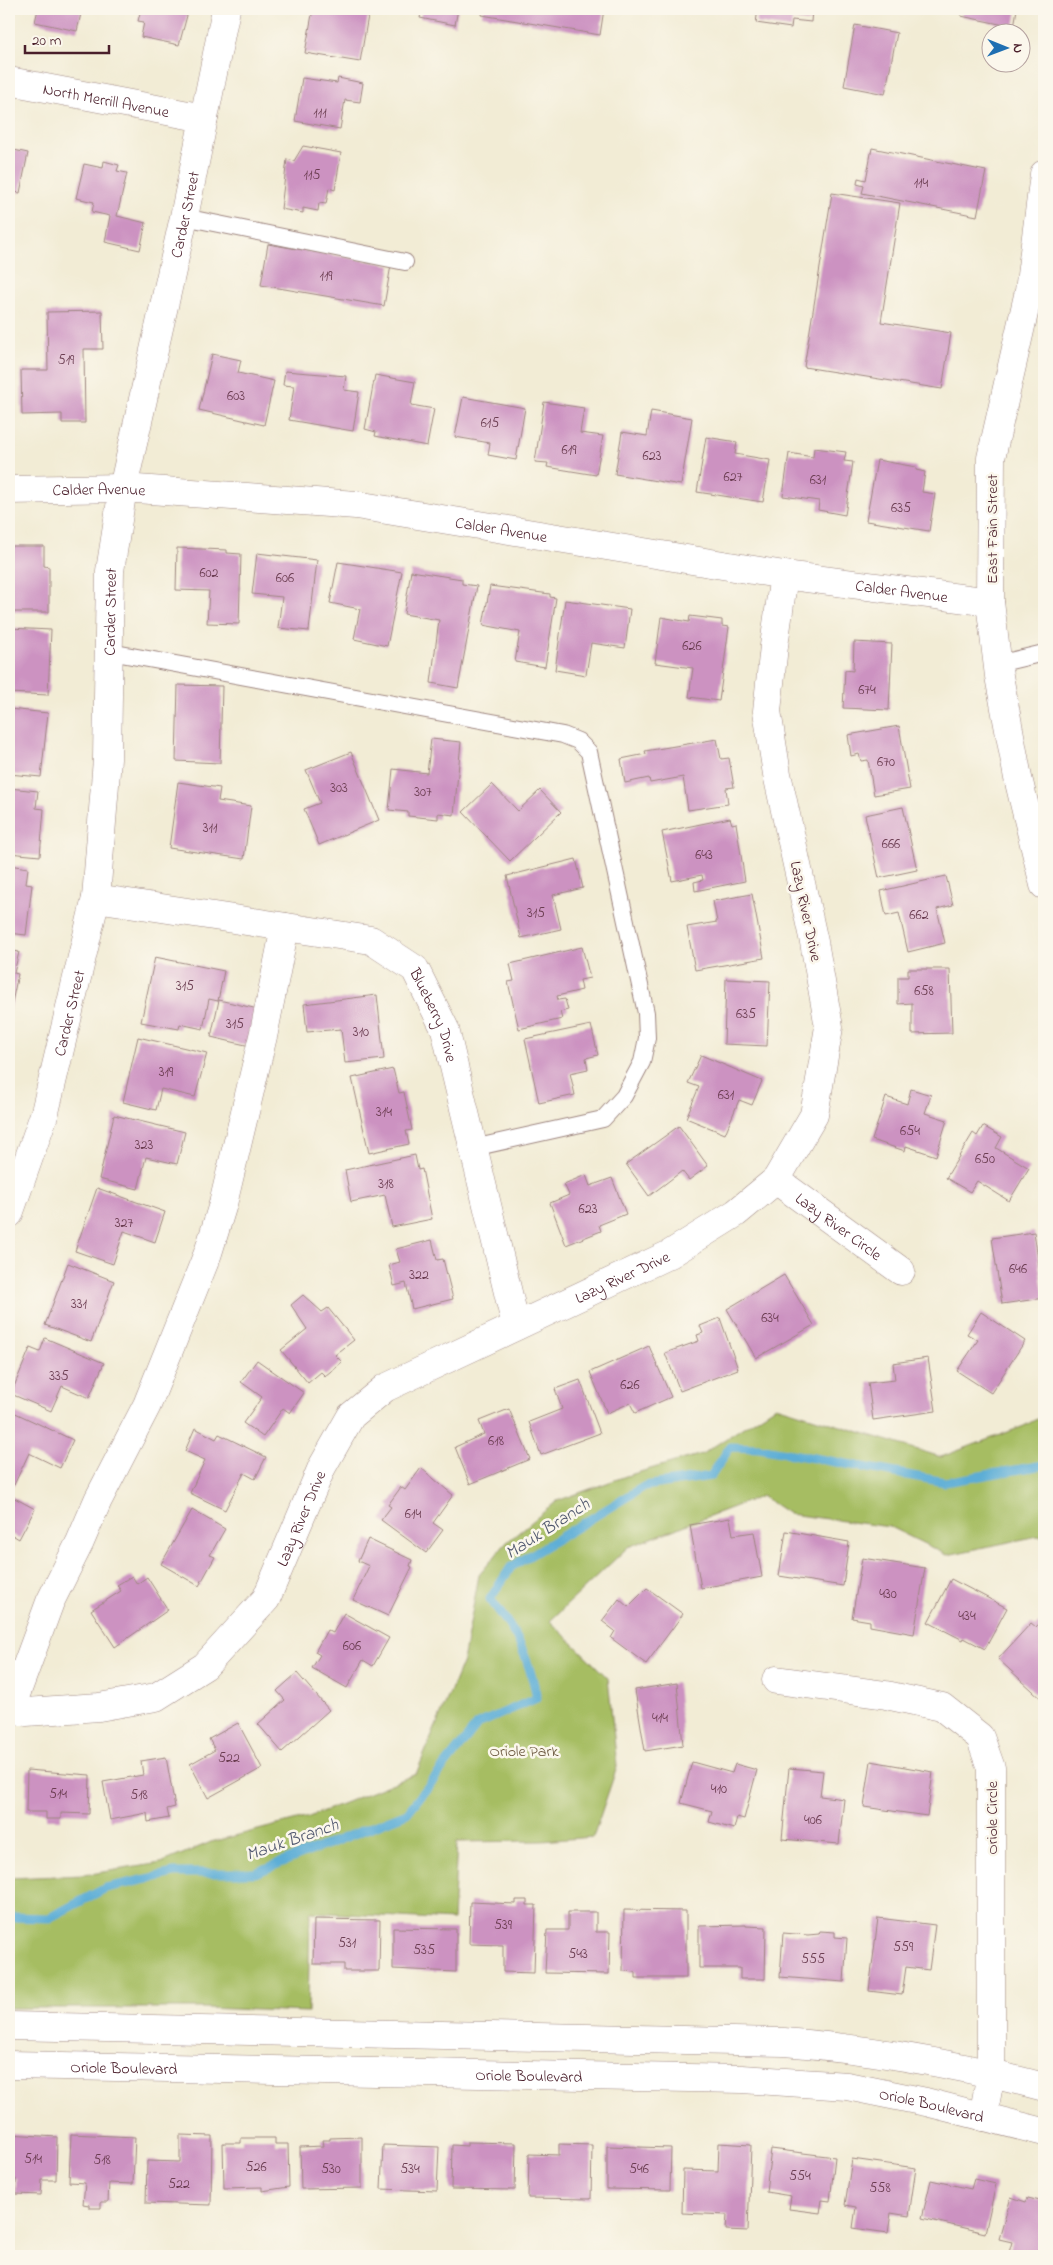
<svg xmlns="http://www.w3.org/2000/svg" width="1053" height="2265" viewBox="0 0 1053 2265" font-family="'Indie Flower',sans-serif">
<rect width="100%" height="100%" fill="#fbf7ec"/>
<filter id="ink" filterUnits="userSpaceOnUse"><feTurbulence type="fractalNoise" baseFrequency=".02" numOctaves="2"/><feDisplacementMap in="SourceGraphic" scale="10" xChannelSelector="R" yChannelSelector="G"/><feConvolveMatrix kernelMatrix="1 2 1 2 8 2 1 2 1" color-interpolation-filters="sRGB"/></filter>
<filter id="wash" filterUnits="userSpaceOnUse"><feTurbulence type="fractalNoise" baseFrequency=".0096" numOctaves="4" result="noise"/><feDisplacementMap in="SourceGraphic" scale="20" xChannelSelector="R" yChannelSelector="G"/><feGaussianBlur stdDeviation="1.12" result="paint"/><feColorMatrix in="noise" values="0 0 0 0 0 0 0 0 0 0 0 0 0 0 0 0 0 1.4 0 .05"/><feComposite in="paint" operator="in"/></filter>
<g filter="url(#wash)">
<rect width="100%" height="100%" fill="#f2ecd5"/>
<!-- green -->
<path fill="#a6bd62" stroke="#786e46" d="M776,1406L941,1457L1024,1426L1044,1415V1538L1038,1536L947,1555L890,1527L789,1514L762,1496L628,1547L550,1621L608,1678L617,1767L593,1837L542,1841L457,1842L453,1920L310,1912L308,2012L205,2008H9V1878L84,1875L161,1863L211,1842L309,1817L416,1774L463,1661L479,1575L506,1543L557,1501L626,1476L702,1454Z"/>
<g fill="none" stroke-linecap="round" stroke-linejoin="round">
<!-- stream -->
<path stroke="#5badd6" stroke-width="9" d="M9,1917L49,1918L106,1888L174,1873H255L407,1813L478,1724L537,1698C528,1654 517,1634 490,1599L511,1567L645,1486L711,1476L730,1447L759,1448L945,1482L1044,1465"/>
</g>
<g id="blocks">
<!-- building -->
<path fill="#cc92c1" d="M38,9H82L77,31L35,22Z
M141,9H186L185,11L188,12L179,45L141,37L144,22L138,21Z
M313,9L369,10L360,62L305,53Z
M422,9H458L455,25L420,18Z
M483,9H604L600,35L482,15Z
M758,9H812L811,22L792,20L791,28L756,23Z
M963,9H1017L1014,27L961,16Z
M855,25L897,33L885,94L844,86Z
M302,78L337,83L338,78L363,83L360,102L345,100L340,129L295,121Z
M303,146L341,153L335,190L329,188L326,204L319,203L318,211L303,208V213L281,209L287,159L294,161Z
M872,148L986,171L977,216L862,193L864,186L857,184L858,178L866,180Z
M9,149L28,153L20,193L9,191Z
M104,161L119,165L117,171L127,173L117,216L146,223L140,250L105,242L110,216L92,212L94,202L76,198L84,164L103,168Z
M832,193L900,203L881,322L951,333L942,389L804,367Z
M268,244L391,265L384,306L261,285Z
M102,311L103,349H84L85,423H62V414L22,415L21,370H48L47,312Z
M212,354L241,360L238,373L274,381L264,425L199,410Z
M285,371L346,376L344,390L359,392L353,431L289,420L294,386L283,385Z
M375,375L415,382L411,405L434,409L427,446L375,436L376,432L365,429Z
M463,397L525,408L516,460L488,455L490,443L455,437Z
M544,402L584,408L580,433L603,436L596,475L547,467L548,463L535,462Z
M651,411L692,418L681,485L615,474L622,432L647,436Z
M706,437L737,442L735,454L770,460L763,502L697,492Z
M814,448L846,452L844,461L853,462L845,515L818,510L819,501L783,496L789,453L813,457Z
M877,460L916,467V470L925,472L922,492L935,494L929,531L866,521Z
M9,546H44V566L49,567V612H9Z
M177,548L227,550V553L241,554L239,624L207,623L209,591L176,590Z
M257,553L317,560L309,631L278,628L282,597L252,594Z
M338,562L402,572L387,646L354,639L360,609L330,603Z
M411,571L462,579V584L477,586L458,688L431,683L439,620L404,614Z
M490,586L550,594V597L556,598L545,667L515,662L520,632L483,625Z
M565,600L630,609L625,648L591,643L586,675L555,670Z
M690,616L722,620V626L729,627L719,701L689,697L693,668L655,663L661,617L689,622Z
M9,628L51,630L48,695L9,693Z
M854,642L892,644L889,710L843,708L845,670L853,671Z
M178,685L222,686L220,763L176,761Z
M9,709L48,713L41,777L9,774Z
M899,726L910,789L874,795L868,760L861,761L859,754L851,756L848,735Z
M431,739L461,742L454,815L438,813V819L408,816V812L389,810L393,769L427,773Z
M717,739L721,759L729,758L734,787L726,788L728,804L688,810L683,777L650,783L649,778L625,783L621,759L646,754L645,751Z
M351,752L379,820L319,845L304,809L320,803L306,770Z
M178,782L220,788L218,801L251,806L244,859L169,848Z
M492,784L518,811L540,790L561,812L510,861L463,812Z
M9,788L38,791L36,808L44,809L40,856L9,853Z
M903,807L917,870L879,878L865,815Z
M730,818L732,824L736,823L745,881L695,891L694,882L703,880L702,875L672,881L662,832Z
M576,859L583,888L553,895L561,929L521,938L507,876Z
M9,865L28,868L26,884L32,885L26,935L9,933Z
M946,876L953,905L937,909L945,943L908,952L899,913L886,916L881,891Z
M752,894L764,958L695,970L687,927L717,922L713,901Z
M582,947L590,978L580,980L582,990L557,996L558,1000L565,999L568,1010L560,1012L562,1019L519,1029L508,982L514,981L510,964Z
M9,950L19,952L14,973L18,974L10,1012Z
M155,957L224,971L218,1001L209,999L203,1029L180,1024L179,1029L141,1022Z
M908,969H950L952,1033L912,1034V1003L898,1004V977H908Z
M726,979L770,981L767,1046L724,1044Z
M377,995L384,1059L345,1063L341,1029L307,1032L304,1004Z
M219,1000L258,1009L250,1046L211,1037Z
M591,1025L598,1055L586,1058L588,1069L570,1073L575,1095L539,1103L525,1039Z
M138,1037L207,1053L195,1097L161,1089L156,1110L123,1102Z
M701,1055L762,1081L752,1105L739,1100L725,1134L686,1118L699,1087L688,1083Z
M393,1069L399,1093L404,1092L412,1130L406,1131L409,1144L369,1153L352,1078Z
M911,1089L931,1095L925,1113L947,1120L936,1156L906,1146L905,1151L872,1140L886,1097L907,1104Z
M114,1115L185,1132L177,1164L146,1157L138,1189L99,1179Z
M679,1126L708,1166L689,1180L682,1171L649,1196L626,1164Z
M983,1126L1002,1137L996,1148L1029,1168L1009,1201L977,1181L970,1192L946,1178L973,1133L977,1136Z
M415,1155L418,1170L422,1169L432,1219L392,1227L385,1195L351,1202L345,1170Z
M586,1175L590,1186L612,1178L626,1214L599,1225L601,1231L566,1245L550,1203L569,1195L564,1184Z
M97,1188L165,1212L155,1242L124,1231L113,1264L75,1251Z
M1034,1232L1044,1298L1002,1304L992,1238Z
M432,1240L437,1260L443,1259L453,1299L412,1309L406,1283L394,1286L389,1265L400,1262L396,1249Z
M68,1263L114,1281L91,1342L45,1325Z
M784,1275L814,1325L756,1358L727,1309Z
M303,1295L322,1312L328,1308L354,1340L335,1355L342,1362L325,1376L321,1372L308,1383L281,1350L307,1329L291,1305Z
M981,1312L1025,1341L991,1393L957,1371L978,1340L967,1334Z
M720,1318L738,1369L680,1391L665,1353L699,1341L697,1335L703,1333L700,1326Z
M45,1338L104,1363L89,1398L62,1386L51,1411L11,1394L30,1348L40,1352Z
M649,1346L671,1397L635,1413L630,1403L607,1413L590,1372Z
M928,1358L936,1411L873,1420L868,1383L895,1380L893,1363Z
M257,1360L304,1393L290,1413L283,1408L263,1437L243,1423L262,1397L241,1382Z
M580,1380L600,1433L541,1455L529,1422L562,1409L555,1389Z
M509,1409L530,1459L470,1484L455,1447L484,1434L479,1421Z
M9,1410L73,1440L60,1468L29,1453L14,1485L9,1482Z
M195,1428L216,1439L219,1434L266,1457L255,1479L244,1473L225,1510L190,1493L205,1460L185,1451Z
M421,1468L453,1495L433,1523L443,1530L426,1553L381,1520L391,1507L388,1505L401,1487L405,1490Z
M9,1495L35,1509L19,1539L9,1533Z
M192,1510L225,1529L210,1555L215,1557L199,1586L161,1564Z
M730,1518L733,1535L754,1532L762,1577L701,1588L690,1525Z
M786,1531L849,1542L843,1586L779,1576Z
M368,1539L412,1560L410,1566L412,1567L388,1616L353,1600L369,1566L358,1561Z
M862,1558L925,1568L914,1634L870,1626V1621L852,1618Z
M132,1576L137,1584L147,1577L168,1610L115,1647L91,1610L121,1591L117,1585Z
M951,1579L1007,1608L985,1649L964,1638L963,1640L928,1622Z
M647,1588L683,1614L646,1664L611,1638L615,1631L602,1621L619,1599L628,1607Z
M344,1613L389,1638L373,1666L363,1660L347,1688L312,1668L320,1655L315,1652L327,1630L333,1633Z
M1044,1618V1701L998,1659L1031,1623L1036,1627Z
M297,1673L329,1710L282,1752L258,1724L285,1700L277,1691Z
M677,1683L683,1745L645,1751L635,1690Z
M238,1723L262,1768L208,1798L190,1764L215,1750L209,1739Z
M166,1757L175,1807L167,1809L169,1818L148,1822L147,1813L110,1820L103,1782L143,1775L141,1761Z
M871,1761L933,1772L927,1816L864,1807Z
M692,1762L732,1773L735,1764L757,1770L744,1819L737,1817L734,1829L709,1822L712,1811L681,1803Z
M789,1768L823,1771L820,1796L844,1799L839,1844L782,1839Z
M27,1770L90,1775L89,1814L61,1813V1819H46V1812H26Z
M516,1900H527V1905H536L534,1973L503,1972V1945L469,1944L470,1902L516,1904Z
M624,1910L686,1911V1978H636V1972L623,1971Z
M568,1912H596V1932H610L609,1974L545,1973L547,1930H568Z
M878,1918L935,1925L929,1970L906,1967L902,1995L869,1991Z
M314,1919L380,1920L379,1971H344V1964H313Z
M746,1925V1926L766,1927L765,1979H740V1968H699V1926Z
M393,1928L456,1929V1972L393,1969Z
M820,1931L835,1932V1937L847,1938L844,1982L780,1977L783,1933L808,1935L819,1934Z
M9,2134L57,2137L56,2180H42L41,2195L16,2194V2179H9Z
M71,2134L135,2137L133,2184L109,2183L108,2202H101V2208H89V2205L83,2204L85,2183L69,2182Z
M180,2135L212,2136L211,2205L146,2203L147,2161L180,2162Z
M362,2137V2188L301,2189L300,2147L323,2146L322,2140H330V2138Z
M241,2138H275V2144H288L289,2187L262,2191V2187L224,2188L223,2143H241Z
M467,2142L516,2143L515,2190L451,2189L452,2145L467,2146Z
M719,2143L751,2145L748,2231L726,2230L727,2215L682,2213L683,2170L718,2171Z
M559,2144L592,2145L591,2199L528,2198L529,2154L559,2155Z
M383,2145L439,2147L437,2191L381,2189Z
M607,2146L671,2148L670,2190L607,2189Z
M771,2149L835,2157L830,2201L822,2200L820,2213L789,2209L791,2196L766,2192Z
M852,2159L916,2168L909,2216L891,2213L888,2233L853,2228L856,2207L845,2205Z
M974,2179L996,2184L985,2233L922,2218L931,2180L971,2189Z
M1011,2197L1026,2202L1028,2198L1044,2202V2251L1038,2249L1036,2256H1008L1012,2242L999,2239Z"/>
</g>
</g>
<g filter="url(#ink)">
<use href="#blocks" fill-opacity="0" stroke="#9e8680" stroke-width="1"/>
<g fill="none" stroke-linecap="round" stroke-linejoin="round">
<!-- service casing -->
<g stroke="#9e8680" stroke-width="18">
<path id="service" d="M184,217L405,262
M110,652L563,735L578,741L589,752L646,1013L647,1038L642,1062L624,1096L603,1119L473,1148
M997,664L1044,653"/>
</g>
<!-- minor casing -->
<g stroke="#9e8680" stroke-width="29">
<g id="minor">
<path id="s1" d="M9,81L204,118"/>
<path d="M1044,174L1029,291L991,458L990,602L999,676L1018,778L1044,885"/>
<path id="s2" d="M9,490L123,488L356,505L784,575L990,602"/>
<path id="s3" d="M96,898L371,940L415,969L445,1029L516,1326"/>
<path id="s4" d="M776,1180L901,1271"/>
<path id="s5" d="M9,1214L45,1112L96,898L107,759L110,571L123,488L184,217L226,9"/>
<path d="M776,1680L886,1695L942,1707L980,1737L991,1768V2073L983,2117"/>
<path id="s6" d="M9,1708L26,1712L99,1707L156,1697L205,1666L266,1599L322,1467L351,1416L385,1388L670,1254L736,1213L776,1180L814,1115L829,1027L814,942L777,774L767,711L774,646L784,575"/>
<path d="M11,1708L50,1602L80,1542L98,1500L147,1405L208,1253L223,1204L264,1032L285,927"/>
</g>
</g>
<!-- tertiary casing -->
<g stroke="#9e8680" stroke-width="29">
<g id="tertiary">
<path d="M9,2026L784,2042C873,2049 957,2064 1044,2087"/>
<path id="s7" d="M9,2065L742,2079L847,2086L926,2102L1044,2132"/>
</g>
</g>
<!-- service -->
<use href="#service" stroke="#fff" stroke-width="16"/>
<!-- minor -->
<use href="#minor" stroke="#fff" stroke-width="28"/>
<!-- tertiary -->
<use href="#tertiary" stroke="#fff" stroke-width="28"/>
</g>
</g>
<g text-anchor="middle" stroke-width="5" stroke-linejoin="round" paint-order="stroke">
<!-- number labels -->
<g font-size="14" fill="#6a3c50">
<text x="320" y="117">111</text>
<text x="312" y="179">115</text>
<text x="921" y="187">114</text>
<text x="326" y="280">119</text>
<text x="66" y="364">519</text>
<text x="236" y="400">603</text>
<text x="490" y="427">615</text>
<text x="569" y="454">619</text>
<text x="652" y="460">623</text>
<text x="733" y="481">627</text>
<text x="818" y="484">631</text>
<text x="901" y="512">635</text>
<text x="209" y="577">602</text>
<text x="285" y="582">606</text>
<text x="692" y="650">626</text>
<text x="867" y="694">674</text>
<text x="886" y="766">670</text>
<text x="339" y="792">303</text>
<text x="423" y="796">307</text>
<text x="210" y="832">311</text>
<text x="891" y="848">666</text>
<text x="704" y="859">643</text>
<text x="536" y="917">315</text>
<text x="919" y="919">662</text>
<text x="185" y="990">315</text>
<text x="924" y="995">658</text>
<text x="746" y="1018">635</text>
<text x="235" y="1028">315</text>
<text x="361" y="1036">310</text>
<text x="166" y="1076">319</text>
<text x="726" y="1099">631</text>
<text x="384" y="1116">314</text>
<text x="910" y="1135">654</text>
<text x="144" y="1149">323</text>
<text x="985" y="1163">650</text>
<text x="386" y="1188">318</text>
<text x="588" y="1213">623</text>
<text x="124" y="1227">327</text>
<text x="1018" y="1273">646</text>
<text x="419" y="1279">322</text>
<text x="79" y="1308">331</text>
<text x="770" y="1322">634</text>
<text x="59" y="1380">335</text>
<text x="630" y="1389">626</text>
<text x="496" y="1445">618</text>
<text x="413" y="1518">614</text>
<text x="888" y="1598">430</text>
<text x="967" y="1620">434</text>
<text x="352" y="1650">606</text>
<text x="660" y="1722">414</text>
<text x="229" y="1762">522</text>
<text x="719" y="1793">410</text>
<text x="58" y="1798">514</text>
<text x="139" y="1799">518</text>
<text x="813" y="1824">406</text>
<text x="503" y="1929">539</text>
<text x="347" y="1947">531</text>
<text x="903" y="1951">559</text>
<text x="424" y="1954">535</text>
<text x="578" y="1958">543</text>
<text x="813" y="1963">555</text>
<text x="33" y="2163">514</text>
<text x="102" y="2164">518</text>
<text x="256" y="2171">526</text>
<text x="331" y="2173">530</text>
<text x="410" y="2173">534</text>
<text x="639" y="2173">546</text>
<text x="800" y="2180">554</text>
<text x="179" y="2188">522</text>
<text x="880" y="2192">558</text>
</g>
<!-- street labels -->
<g font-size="16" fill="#4a1f2b" stroke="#fbf7ec">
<text dy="6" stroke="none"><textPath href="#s1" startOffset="99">North Merrill Avenue</textPath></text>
<text dy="6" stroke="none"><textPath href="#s5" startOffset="1020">Carder Street</textPath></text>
<text dy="6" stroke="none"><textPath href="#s2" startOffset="90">Calder Avenue</textPath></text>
<text dy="6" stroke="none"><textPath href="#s2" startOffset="495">Calder Avenue</textPath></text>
<text transform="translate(991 529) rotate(-90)" y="6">East Fain Street</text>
<text dy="6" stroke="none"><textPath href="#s2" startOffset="900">Calder Avenue</textPath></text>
<text dy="6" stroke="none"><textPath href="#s5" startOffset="615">Carder Street</textPath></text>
<text transform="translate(807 911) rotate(78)" y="6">Lazy River Drive</text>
<text dy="6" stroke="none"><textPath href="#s5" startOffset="210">Carder Street</textPath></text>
<text dy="6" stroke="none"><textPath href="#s3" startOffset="381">Blueberry Drive</textPath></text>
<text dy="6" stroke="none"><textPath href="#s4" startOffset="78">Lazy River Circle</textPath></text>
<text dy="6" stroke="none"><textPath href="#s6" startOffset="805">Lazy River Drive</textPath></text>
<text dy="6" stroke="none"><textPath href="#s6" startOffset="385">Lazy River Drive</textPath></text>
<text transform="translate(991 1818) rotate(-90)" y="6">Oriole Circle</text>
<text dy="6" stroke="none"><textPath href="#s7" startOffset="115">Oriole Boulevard</textPath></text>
<text dy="6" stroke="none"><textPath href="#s7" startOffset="520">Oriole Boulevard</textPath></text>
<text dy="6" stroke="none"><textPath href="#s7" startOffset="925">Oriole Boulevard</textPath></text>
</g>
<!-- park labels -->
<g font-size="16" fill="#6a563e" stroke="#fbf7ec">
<text x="524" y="1756">Oriole Park</text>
</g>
<!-- water labels -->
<g font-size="18" font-style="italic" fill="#51586f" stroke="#fbf7ec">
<text transform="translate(547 1528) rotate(-33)" y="6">Mauk Branch</text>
<text transform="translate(292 1839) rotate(-19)" y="6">Mauk Branch</text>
</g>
</g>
<!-- margin -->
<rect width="1053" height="2265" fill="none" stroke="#fbf7ec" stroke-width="30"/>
<!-- north arrow -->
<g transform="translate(1006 48) rotate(91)"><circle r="24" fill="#fbf7ec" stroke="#b4a19f"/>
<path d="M0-4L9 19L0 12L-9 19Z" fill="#1f6fb2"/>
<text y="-8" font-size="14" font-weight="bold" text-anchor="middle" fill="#4a1f2b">N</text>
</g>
<!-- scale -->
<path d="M25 45v8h84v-8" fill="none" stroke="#4a1f2b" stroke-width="2.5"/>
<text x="32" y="45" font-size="15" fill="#4a1f2b" stroke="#fbf7ec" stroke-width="4" paint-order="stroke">20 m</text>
</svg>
